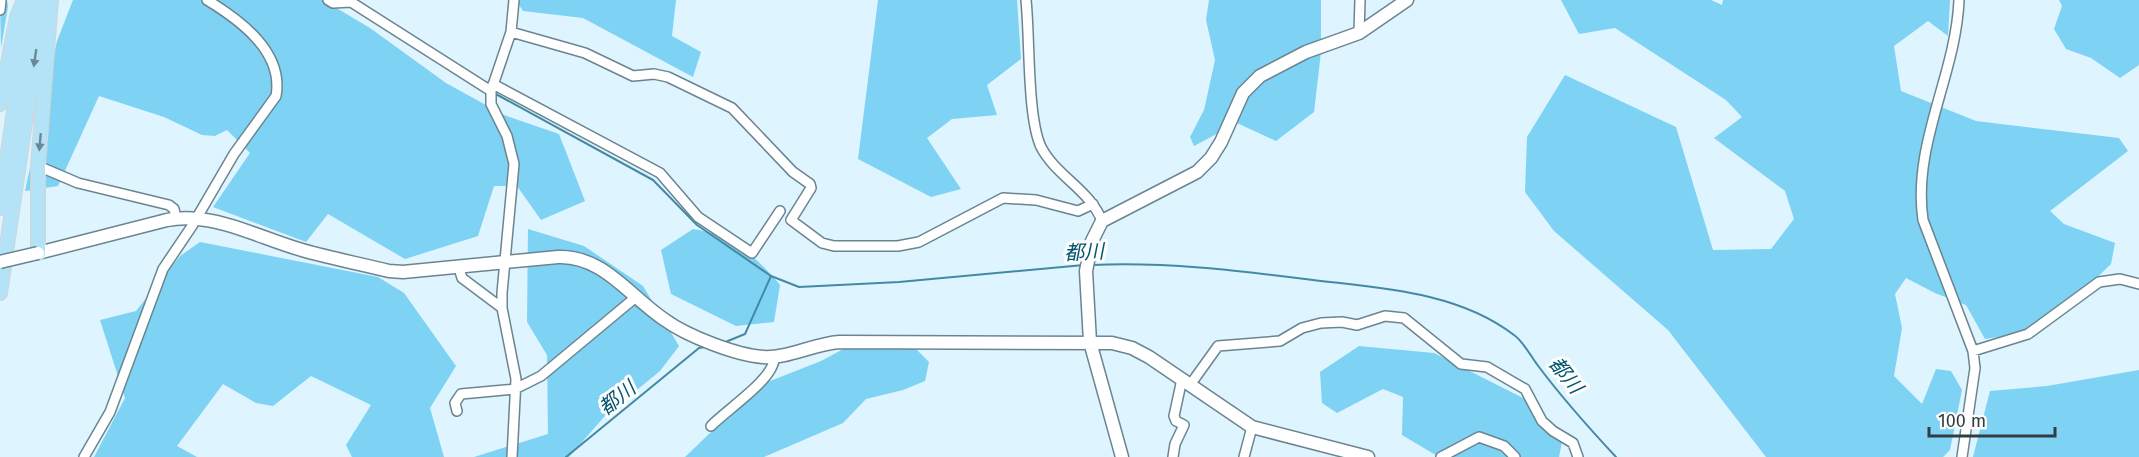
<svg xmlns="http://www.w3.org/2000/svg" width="2139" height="457" viewBox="0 0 2139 457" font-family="'Fira Sans','Noto Sans JP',sans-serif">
<rect width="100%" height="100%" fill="#def4fe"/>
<!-- green -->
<path fill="#7ed2f4" d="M0,0H7L8,7L1,48Z
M73,0H323L370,28L446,83L504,115L559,134L585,201L541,220L517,186H494L478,236L405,259L328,214L306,242L213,207L250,153L227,130L215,136L202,135L164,117L99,96L58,186L25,191L57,41Z
M516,0H676L672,36L701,52L693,77L583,18L523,11Z
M878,0H1017L1021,59L987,85L997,115L952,119L927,138L961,189L931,197L858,159Z
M1209,0H1321V52L1314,112L1276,141L1237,123L1194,146L1190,137L1204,110L1215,60L1206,20Z
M1561,0H1711L1722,5L1723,0H1950L1948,36L1928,21L1894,46L1901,91L1976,121L2119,138L2128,151L2050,211L2064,224L2115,243L2111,264L2076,298L2032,332L1985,339L1966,305L1935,293L1906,278L1895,294L1902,328L1894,376L1922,404L1936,369L1951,371L1962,390L1950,450L1943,457H1766L1668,330L1554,231L1525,192L1527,137L1565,75L1676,127L1713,250L1771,249L1794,219L1785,191L1714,138L1742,117L1726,100L1615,28L1579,34Z
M2059,0H2139V65L2120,78L2091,58L2066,49L2054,29L2062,6Z
M528,229L584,246L643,286L679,346L660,371L604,417L569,457H474L548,434L547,355L527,322Z
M693,229C730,234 756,256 780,285L774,322L736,326L671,294L661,250Z
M200,242L378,277L404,293L456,366L430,408L444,457H352L346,445L371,405L311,376L273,406L256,403L223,384L177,446L197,457H94L125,398L100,320L136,311L180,256Z
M910,343L929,362L925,381L903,390L866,399L843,423L764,457H685L760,385L821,361L849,346Z
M1359,346L1434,353L1529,401L1563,437L1559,457H1439L1402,435L1403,397L1383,389L1337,413L1322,403L1320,372Z
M2139,370V457H1973L1990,391L2047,386Z"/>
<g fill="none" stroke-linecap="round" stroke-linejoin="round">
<!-- stream -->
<path stroke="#4489a4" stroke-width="2" d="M494,93L653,180L697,225L771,276L799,287L899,282L1084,265
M1093,265C1165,262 1234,270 1305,279C1375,288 1456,290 1514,335C1524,342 1531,357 1539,367C1563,399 1589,428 1616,457
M723,343L745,334L771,276
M566,457L699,348L705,347"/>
<!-- street casing -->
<g stroke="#6b8590" stroke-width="12">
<path id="street" d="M328,0L333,3L351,2L491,91
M1026,0C1030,37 1027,117 1041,147C1056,176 1090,190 1102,221
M1959,0C1956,75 1912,144 1923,220L1973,351L1975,368L1962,457
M0,10L1,0
M511,32L585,53L633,76L654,74L668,77L732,108L793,172L810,184L811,188L791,220L822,243L834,246H898L919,242L1003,198L1036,200L1078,211L1093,204
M1359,33L1360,0
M493,84L660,173L698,217L752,253L780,211
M38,166L78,183L169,205L174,209L176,218
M459,268L462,278L502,308
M1973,351L2028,334L2099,282L2120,279L2139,284
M1190,385L1218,346L1280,341L1302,328L1321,323L1342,322L1357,325L1385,316L1404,318L1461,364L1487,367L1525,389L1542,421L1553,431L1573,443L1578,457
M457,411L455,403L461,394L515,389L541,376L636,297
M711,426C726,410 776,378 774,357
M84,457L110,412L163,269L192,226L234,154L276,96C284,52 240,20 207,0
M512,457L516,379L502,308V293L514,164L507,136L491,104V91L511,32L514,0
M1173,457L1175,444L1184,425L1176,421L1174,416L1182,379
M1244,457L1252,427
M1441,457L1479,437L1504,446L1515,457"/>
</g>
<!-- secondary casing -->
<g stroke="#6b8590" stroke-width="15">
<path id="secondary" d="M38,253L167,220C212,211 259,238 302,250C330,258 360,264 389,271L403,272L558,257C603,255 630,297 665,320C687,336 736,355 763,357C785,359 814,344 839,342L1112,343L1132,348L1149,357L1252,427L1368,457
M1122,457L1090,342L1086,271L1092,241L1102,221L1197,172L1211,158L1221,142L1243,93L1260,76L1306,52L1359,33L1407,0"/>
</g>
<!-- primary casing -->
<g stroke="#d2d4d5" stroke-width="16">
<path id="primary" d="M0,104L17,17L24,0
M0,208L30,0
M38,253V166L51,0
M0,293L43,0"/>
</g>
<!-- street -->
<use href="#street" stroke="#fff" stroke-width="9"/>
<!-- secondary -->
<use href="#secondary" stroke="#fff" stroke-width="12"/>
<!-- primary -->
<use href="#primary" stroke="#b4e3f7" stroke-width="14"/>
<!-- secondary-bridge casing -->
<g stroke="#6b8590" stroke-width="15" stroke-linecap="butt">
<path id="secondary-bridge" d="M0,262L38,253"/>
</g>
<!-- secondary-bridge -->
<use href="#secondary-bridge" stroke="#fff" stroke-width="12"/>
</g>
<!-- one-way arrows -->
<defs><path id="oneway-solid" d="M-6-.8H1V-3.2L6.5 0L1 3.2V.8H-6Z" transform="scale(1.5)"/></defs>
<g fill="#6c8893">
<use href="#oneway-solid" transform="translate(35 58) rotate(98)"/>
<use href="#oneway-solid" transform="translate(40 142) rotate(95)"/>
</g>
<g text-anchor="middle" stroke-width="6" stroke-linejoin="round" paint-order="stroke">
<!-- water labels -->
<g font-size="20" font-style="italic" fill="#02546d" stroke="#fdfdfd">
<text transform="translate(1084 252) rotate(-3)" y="7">都川</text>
<text transform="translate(1566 375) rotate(51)" y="7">都川</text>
<text transform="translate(617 398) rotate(-39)" y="7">都川</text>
</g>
</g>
<!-- scale -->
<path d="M1929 427v9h126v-9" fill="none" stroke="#323d42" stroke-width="3"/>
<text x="1938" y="427" font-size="18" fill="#323d42" stroke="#fdfdfd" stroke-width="4.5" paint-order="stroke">100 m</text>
</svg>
